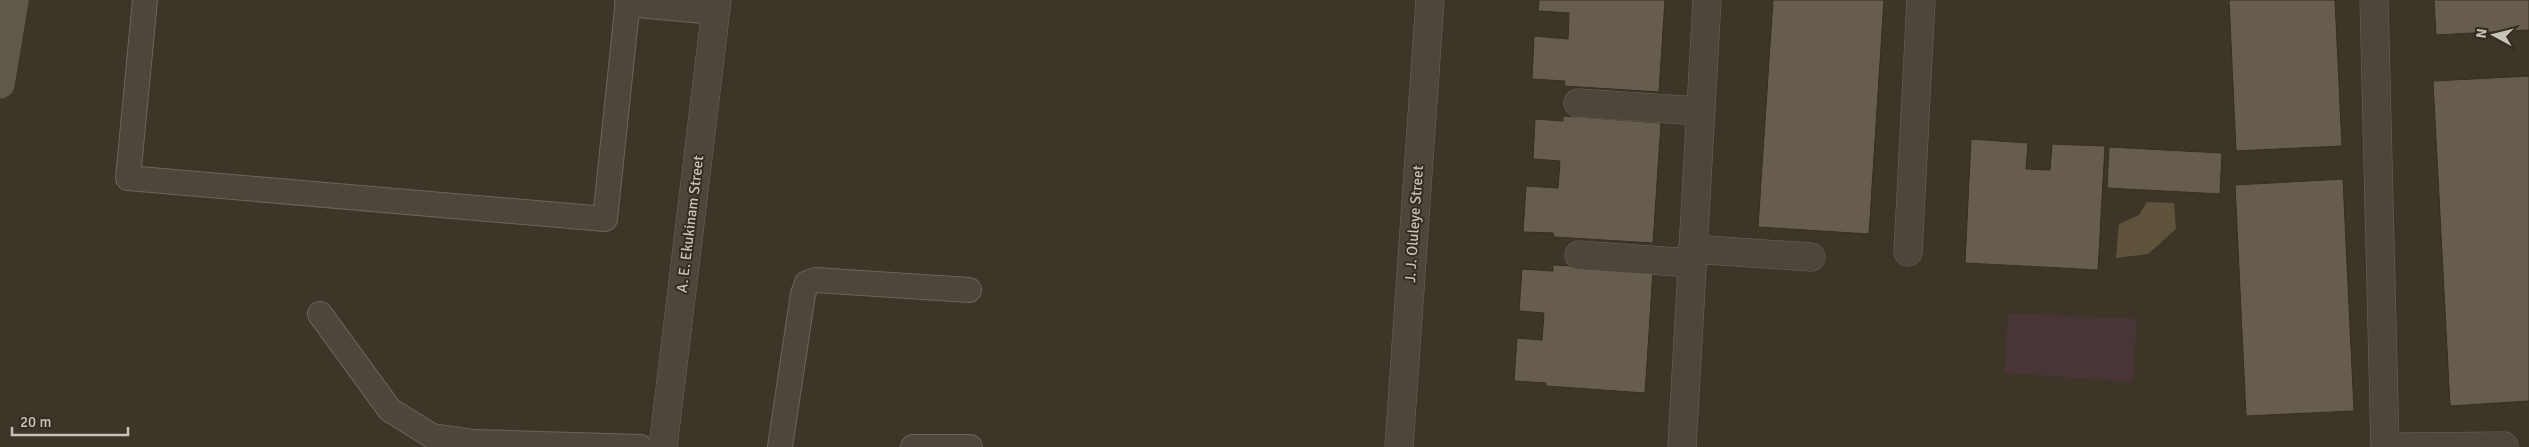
<svg xmlns="http://www.w3.org/2000/svg" width="2529" height="447" viewBox="0 0 2529 447" font-family="Signika,sans-serif">
<rect width="100%" height="100%" fill="#3d3527"/>
<!-- green -->
<path fill="#493535" d="M2008,313L2137,319L2133,382L2004,373Z"/>
<!-- water -->
<path fill="#60533b" d="M2147,202L2174,203L2176,229L2148,254L2116,258L2119,224L2139,215Z"/>
<!-- building -->
<path fill="#665d4e" stroke="#352e22" d="M1539,0H1665L1659,92L1564,86L1565,81L1532,79L1534,36L1568,39L1569,13L1538,11Z
M1773,0H1884L1869,234L1758,227Z
M2229,0H2335L2342,146L2236,151Z
M2434,0H2529V30L2436,35Z
M2529,76V401L2450,406L2433,81Z
M1563,116L1661,123L1653,243L1554,237L1553,233L1523,232L1526,186L1558,188L1560,161L1533,159L1535,119L1563,121Z
M1971,139L2028,143L2026,169L2050,170L2052,144L2105,146L2098,270L1965,263Z
M2109,147L2222,153L2220,194L2107,188Z
M2343,179L2354,411L2246,416L2235,185Z
M1553,265L1653,271L1645,393L1546,386V383L1514,381L1517,338L1542,340L1544,313L1519,311L1522,269L1553,271Z"/>
<g fill="none" stroke-linecap="round" stroke-linejoin="round">
<!-- service casing -->
<g stroke="#6b6559" stroke-width="26">
<path id="service" d="M145,0L128,178L605,219L628,0
M627,4L715,12
M320,314L390,410L432,436L474,442L640,447
M780,447L803,294L807,283L816,280L969,290
M913,447H970"/>
</g>
<!-- minor casing -->
<g stroke="#6b6559" stroke-width="29">
<path id="minor" d="M2374,0L2385,447
M1578,103L1700,111
M1692,249L1811,257
M1908,252L1921,0
M1579,255L1692,263
M663,447L717,0
M1399,447L1430,0
M1682,447L1707,0
M2402,447L2504,446"/>
</g>
<!-- secondary casing -->
<g stroke="#6b6559" stroke-width="29">
<path id="secondary" d="M0,84L14,0"/>
</g>
<!-- service -->
<use href="#service" stroke="#4d473b" stroke-width="24"/>
<!-- minor -->
<use href="#minor" stroke="#4d473b" stroke-width="28"/>
<!-- secondary -->
<use href="#secondary" stroke="#60594a" stroke-width="28"/>
</g>
<g text-anchor="middle" stroke-width="4" stroke-linejoin="round" paint-order="stroke">
<!-- street labels -->
<g font-size="15" fill="#c8c3b7" stroke="#332c20">
<text transform="translate(690 224) rotate(-83)" y="5">A. E. Ekukinam Street</text>
<text transform="translate(1414 224) rotate(-86)" y="5">J. J. Oluleye Street</text>
</g>
</g>
<!-- north arrow -->
<g transform="translate(2494 35) rotate(277)" stroke="#332c20" stroke-width="4" paint-order="stroke">
<path d="M0-4L9 19L0 12L-9 19Z" fill="#c8c3b7"/>
<text y="-8" font-size="14" font-weight="bold" text-anchor="middle" fill="#c8c3b7">N</text>
</g>
<!-- scale -->
<path d="M12 427v8h116v-8" fill="none" stroke="#c8c3b7" stroke-width="2.5"/>
<text x="20" y="427" font-size="15" fill="#c8c3b7" stroke="#332c20" stroke-width="4" paint-order="stroke">20 m</text>
</svg>
